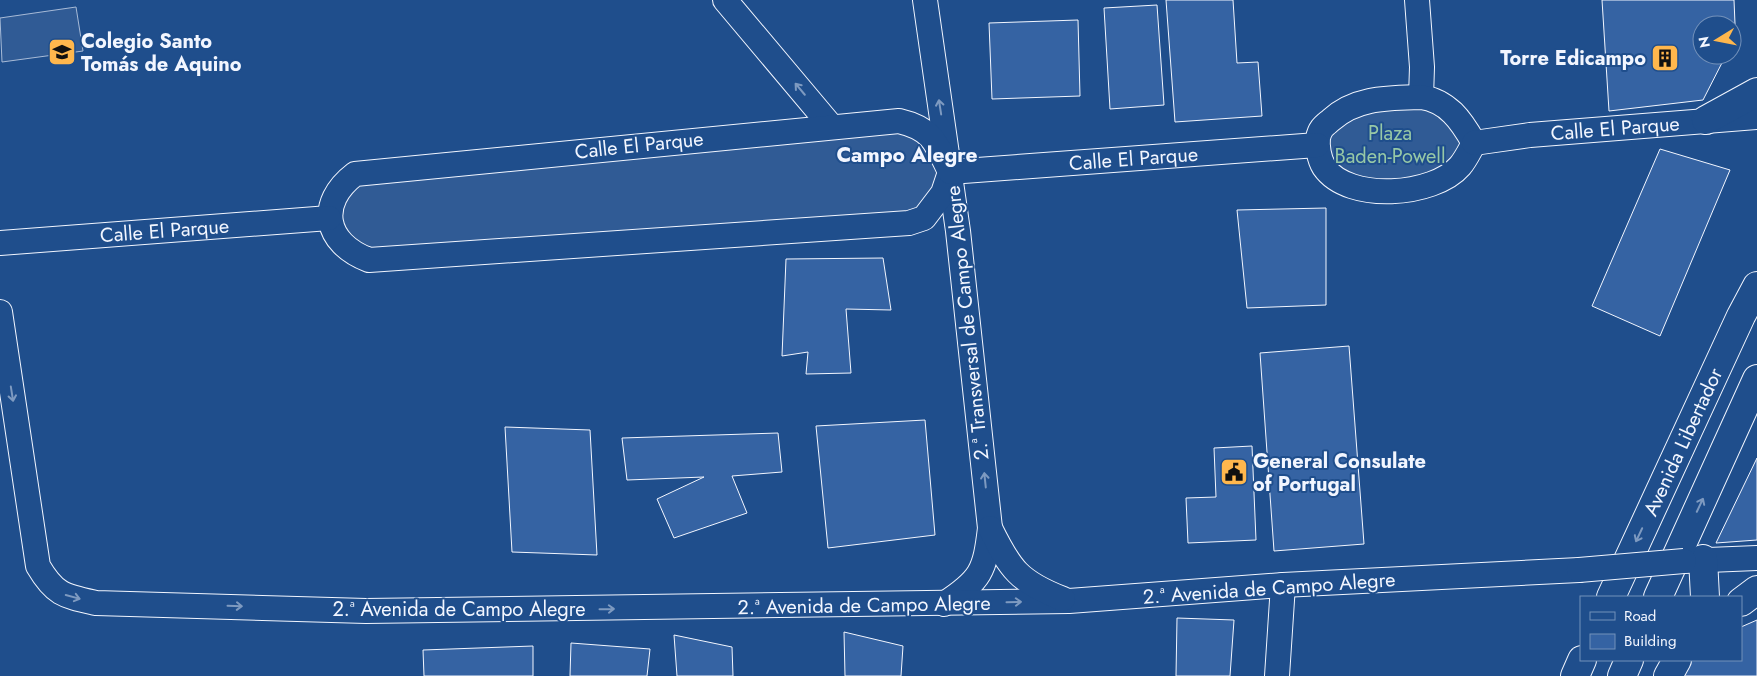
<svg xmlns="http://www.w3.org/2000/svg" width="1757" height="676" viewBox="0 0 1757 676" font-family="Jost,sans-serif">
<rect width="100%" height="100%" fill="#1f4e8c"/>
<!-- built -->
<path fill="#305b95" stroke="#a8bbd7" d="M76,7L83,51L2,62L0,18Z
M1421,97L1474,143L1424,186L1337,178L1320,129L1338,113Z
M899,121L950,172L924,218L355,255L330,206L343,183Z"/>
<!-- building -->
<path fill="#3563a3" stroke="#f2f6ff" d="M1166,0H1233L1237,63L1258,62L1262,116L1175,122Z
M1602,0H1734L1735,24L1732,33V25H1702V55H1726L1703,100L1609,111Z
M1157,5L1164,105L1110,109L1104,8Z
M1078,20L1080,96L992,99L989,23Z
M1660,149L1730,170L1660,336L1592,306Z
M1326,208V305L1247,308L1237,210Z
M883,258L891,310L846,309L851,373L806,374L808,352L782,356L786,259Z
M1349,346L1364,544L1274,551L1260,353Z
M925,420L935,535L828,548L816,426Z
M505,427L590,430L597,555L512,552Z
M778,433L782,472L732,476L747,513L674,538L657,499L704,477L627,480L622,438Z
M1252,446L1256,540L1188,543L1186,498L1216,497L1214,448Z
M1757,458V540L1716,543Z
M1177,618L1234,620L1230,676H1176Z
M1757,620V676H1672L1682,660H1741V627Z
M844,632L903,646L901,676H845Z
M674,635L732,647L733,676H677Z
M571,643L650,649L647,676H570Z
M533,646V676H424L423,650Z"/>
<g fill="none" stroke-linecap="round" stroke-linejoin="round">
<!-- street casing -->
<g stroke="#f2f6ff" stroke-width="26">
<g id="street">
<path d="M725,0L831,126"/>
<path d="M925,0L958,231L990,528C985,571 981,580 944,604"/>
<path d="M1417,0L1422,67L1421,97"/>
<path d="M1421,97C1448,101 1461,120 1474,143C1470,150 1466,159 1460,166C1434,196 1349,203 1324,167C1319,159 1317,146 1318,138C1320,128 1324,126 1331,120C1356,97 1389,98 1421,97Z"/>
<path d="M899,121C933,129 936,143 950,172L943,193L924,218L909,223L369,260C324,243 317,203 355,174Z"/>
<path id="s1" d="M1474,143L1530,135L1757,117"/>
<path id="s2" d="M950,172L1317,145"/>
<path id="s3" d="M0,243L329,218"/>
<path d="M0,312L38,566C55,595 64,596 96,603L366,611L1069,601L1283,585L1579,570"/>
<path d="M990,528C1010,569 1019,582 1063,599"/>
<path d="M1684,561L1757,558"/>
<path d="M1277,676L1283,585"/>
</g>
</g>
<!-- primary casing -->
<g stroke="#f2f6ff" stroke-width="30">
<g id="primary">
<path d="M1706,120L1757,92"/>
<path d="M1703,559L1705,597"/>
<path id="s4" d="M1611,597L1741,316L1757,286"/>
<path d="M1658,597L1757,379"/>
<path d="M1741,602L1757,590"/>
<path d="M1575,676L1582,660"/>
<path d="M1622,676L1629,660"/>
<path d="M1668,676L1677,660"/>
</g>
</g>
<!-- street -->
<use href="#street" stroke="#1f4e8c" stroke-width="24"/>
<!-- primary -->
<use href="#primary" stroke="#1f4e8c" stroke-width="28"/>
<!-- street-bridge casing -->
<g stroke="#f2f6ff" stroke-width="26" stroke-linecap="butt">
<path id="street-bridge" d="M1579,570L1684,561"/>
</g>
<!-- street-bridge -->
<use href="#street-bridge" stroke="#1f4e8c" stroke-width="24"/>
</g>
<!-- one-way arrows -->
<defs><path id="oneway-shaft" d="M-6 0H5M1.5-3L5.5 0L1.5 3" fill="none" stroke-width="1.6" stroke-linecap="round" stroke-linejoin="round" transform="scale(1.25)"/></defs>
<g stroke="#7e9ac0">
<use href="#oneway-shaft" transform="translate(800 89) rotate(-130)"/>
<use href="#oneway-shaft" transform="translate(940 107) rotate(-99)"/>
<use href="#oneway-shaft" transform="translate(12 394) rotate(81)"/>
<use href="#oneway-shaft" transform="translate(985 480) rotate(-96)"/>
<use href="#oneway-shaft" transform="translate(1700 505) rotate(-65)"/>
<use href="#oneway-shaft" transform="translate(1639 535) rotate(115)"/>
<use href="#oneway-shaft" transform="translate(73 597) rotate(15)"/>
<use href="#oneway-shaft" transform="translate(1014 602) rotate(-1)"/>
<use href="#oneway-shaft" transform="translate(235 606) rotate(2)"/>
<use href="#oneway-shaft" transform="translate(607 609) rotate(-1)"/>
</g>
<!-- icons -->
<defs>
<g id="school-square" transform="scale(1.4375)"><rect x="-9" y="-9" width="18" height="18" rx="4" fill="#ffb74d" stroke="#1f4e8c"/><path d="M0-5L7-2L0 1L-7-2ZM-4 1L0 2.5L4 1V4Q0 6-4 4Z" fill="#111"/></g>
<g id="building-square" transform="scale(1.4375)"><rect x="-9" y="-9" width="18" height="18" rx="4" fill="#ffb74d" stroke="#1f4e8c"/><path d="M-4-6H4V6H1V3H-1V6H-4ZM-2.5-4.3h1.7v1.8h-1.7ZM.8-4.3h1.7v1.8H.8ZM-2.5-1h1.7V.8h-1.7ZM.8-1h1.7V.8H.8Z" fill="#111"/></g>
<g id="civic-square" transform="scale(1.4375)"><rect x="-9" y="-9" width="18" height="18" rx="4" fill="#ffb74d" stroke="#1f4e8c"/><path d="M-.6-6.5H3V-4.5H.6V-3L4-1V1h2V6H-6V1h2V-1L-.6-3ZM-1.2 2.5V6h2.4V2.5Z" fill="#111"/></g>
</defs>
<g fill-rule="evenodd">
<use href="#school-square" x="62" y="52"/>
<use href="#building-square" x="1665" y="58"/>
<use href="#civic-square" x="1234" y="472"/>
</g>
<g text-anchor="middle" stroke-width="4" stroke-linejoin="round" paint-order="stroke">
<!-- poi labels -->
<g font-size="20" font-weight="bold" fill="#f2f6ff" stroke="#1f4e8c" text-anchor="start">
<text x="81" y="48">Colegio Santo<tspan x="81" dy="23">Tomás de Aquino</tspan></text>
<text x="1646" y="65" text-anchor="end">Torre Edicampo</text>
<text x="1253" y="468">General Consulate<tspan x="1253" dy="23">of Portugal</tspan></text>
</g>
<!-- street labels -->
<g font-size="20" fill="#f2f6ff" stroke="#1f4e8c">
<text dy="7" stroke="none"><textPath href="#s1" startOffset="142">Calle El Parque</textPath></text>
<text transform="translate(639 145) rotate(-6)" y="7">Calle El Parque</text>
<text dy="7" stroke="none"><textPath href="#s2" startOffset="184">Calle El Parque</textPath></text>
<text dy="7" stroke="none"><textPath href="#s3" startOffset="165">Calle El Parque</textPath></text>
<text transform="translate(967 323) rotate(-96)" y="7">2.ª Transversal de Campo Alegre</text>
<text dy="7" stroke="none"><textPath href="#s4" startOffset="171">Avenida Libertador</textPath></text>
<text transform="translate(1269 588) rotate(-4)" y="7">2.ª Avenida de Campo Alegre</text>
<text transform="translate(864 605) rotate(-1)" y="7">2.ª Avenida de Campo Alegre</text>
<text x="459" y="616">2.ª Avenida de Campo Alegre</text>
</g>
<!-- park labels -->
<g font-size="20" fill="#97c8a6" stroke="#1f4e8c">
<text x="1390" y="140">Plaza<tspan x="1390" dy="23">Baden-Powell</tspan></text>
</g>
<!-- neighbourhood labels -->
<g font-size="21" font-weight="bold" fill="#f2f6ff" stroke="#1f4e8c">
<text x="907" y="162">Campo Alegre</text>
</g>
</g>
<!-- legend -->
<rect x="1580" y="596" width="162" height="65" fill="#1f4e8c" stroke="#7391ba"/>
<rect x="1590" y="612" width="25" height="8" fill="#1f4e8c" stroke="#7391ba"/>
<text x="1624" y="621" font-size="15" fill="#f2f6ff">Road</text>
<rect x="1590" y="634" width="25" height="15" fill="#3563a3" stroke="#7391ba"/>
<text x="1624" y="646" font-size="15" fill="#f2f6ff">Building</text>
<!-- north arrow -->
<g transform="translate(1717 40) rotate(260)"><circle r="24" fill="#1f4e8c" stroke="#7391ba"/>
<path d="M0-4L9 19L0 12L-9 19Z" fill="#ffb74d"/>
<text y="-8" font-size="14" font-weight="bold" text-anchor="middle" fill="#f2f6ff">N</text>
</g>
</svg>
